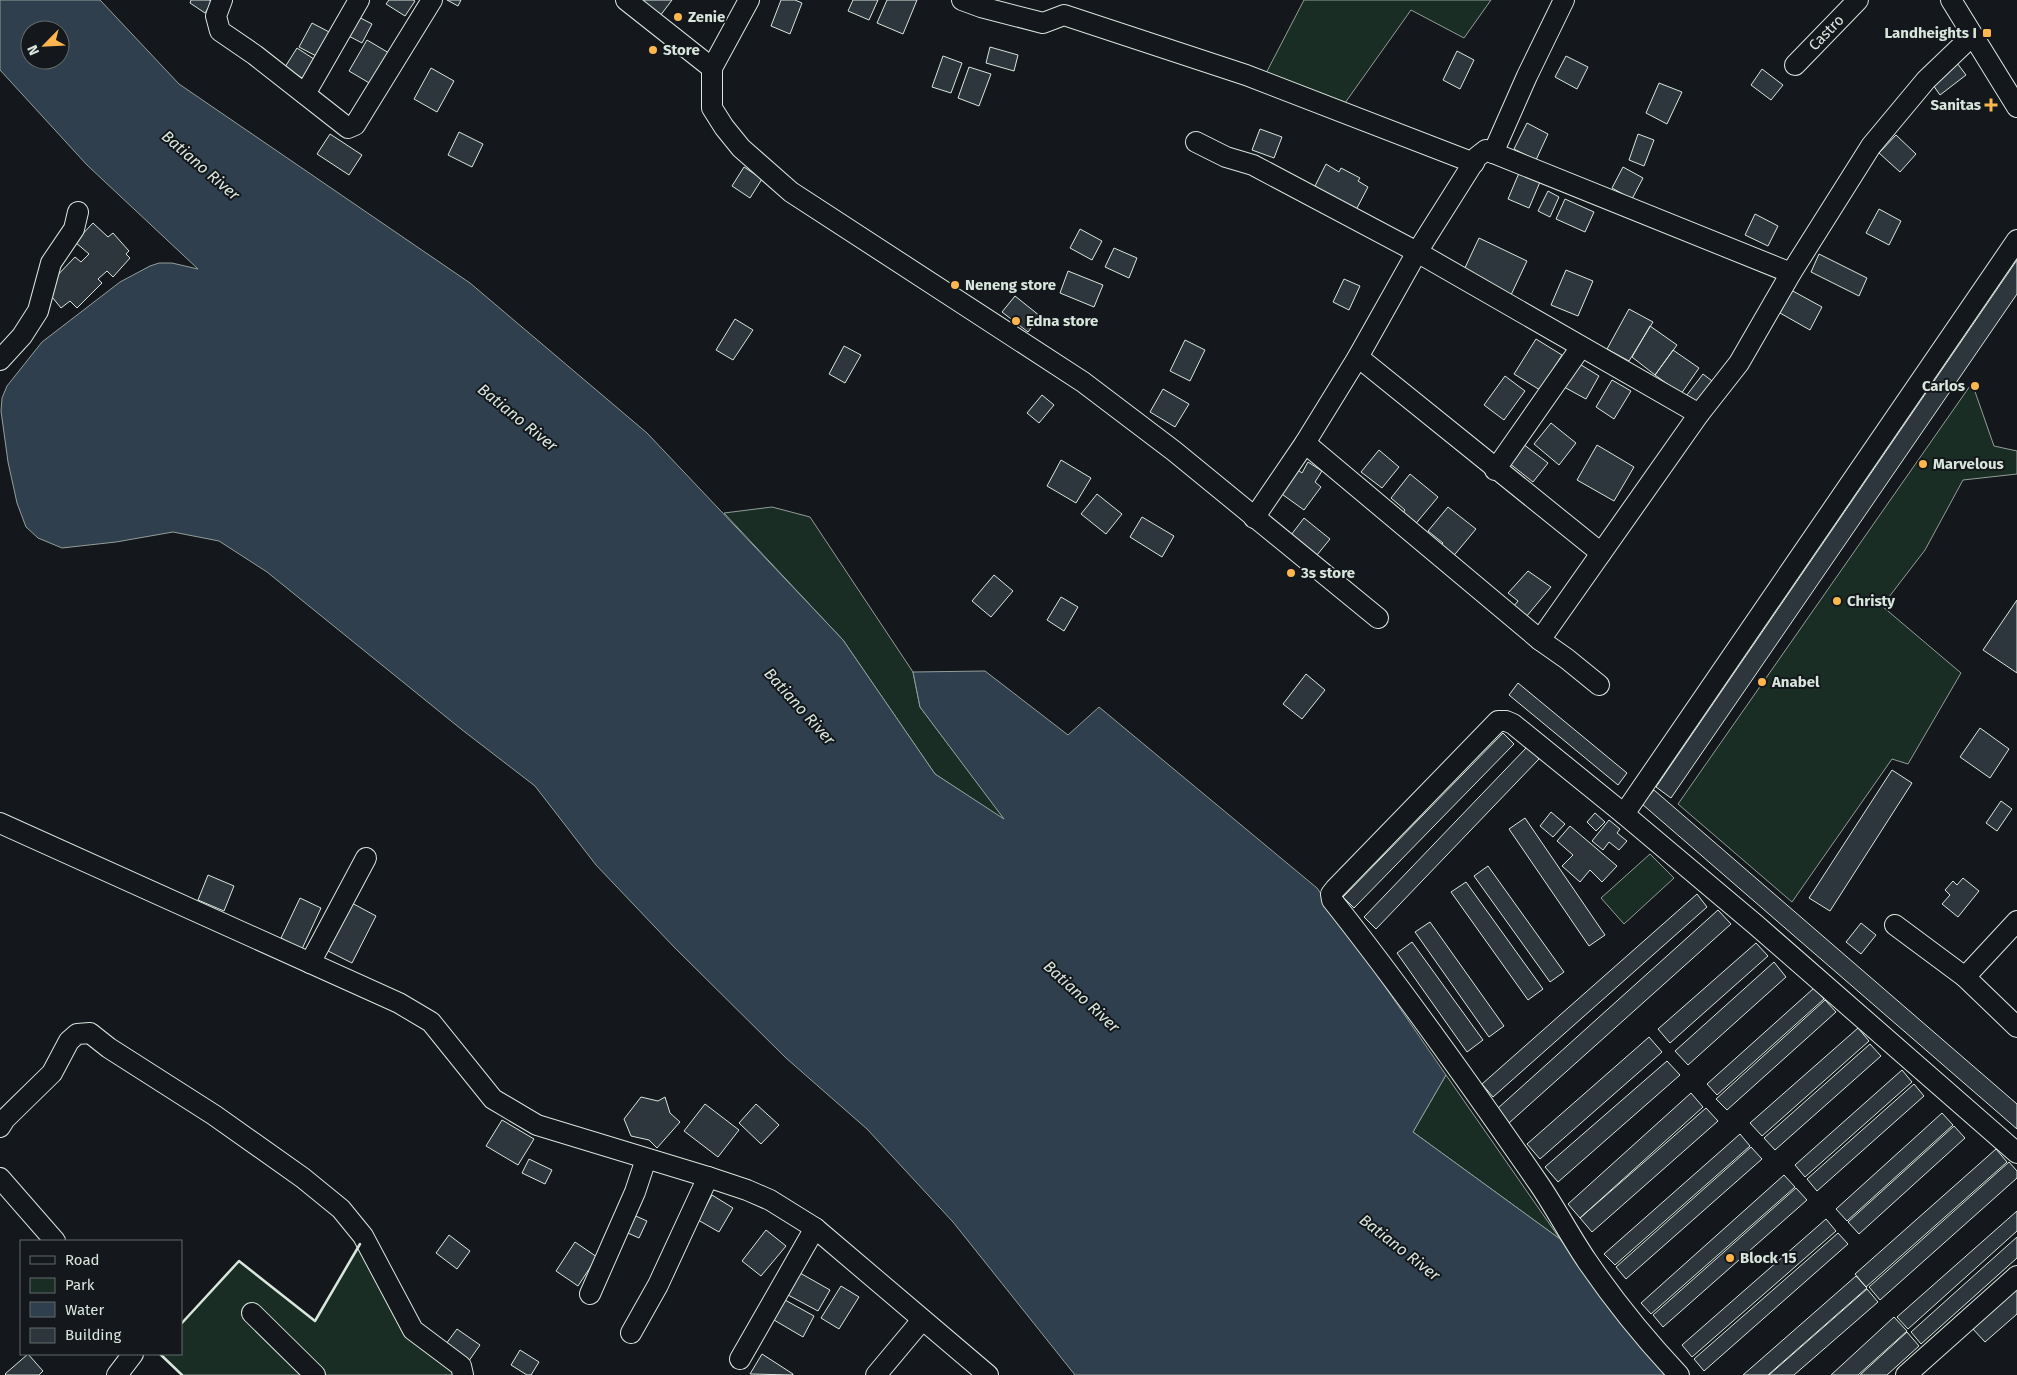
<svg xmlns="http://www.w3.org/2000/svg" width="2017" height="1375" viewBox="0 0 2017 1375" font-family="'Fira Sans',sans-serif">
<rect width="100%" height="100%" fill="#14181c"/>
<!-- green -->
<path fill="#1a2d24" stroke="#939e99" d="M1304,0H1491L1464,38L1411,10L1340,110L1264,77Z
M1972,383L1994,446L2017,451V474L1963,480L1925,550L1882,606L1961,673L1908,764L1892,759L1792,902L1678,804Z
M772,507L810,517L913,672L920,707L1006,821L935,774L843,640L724,513Z
M1650,854L1674,878L1624,924L1601,898Z
M1446,1075L1560,1239L1413,1132Z
M362,1240L408,1331L458,1375H182L160,1354H181V1324L239,1261L315,1321Z"/>
<!-- water -->
<path fill="#2f3f4d" stroke="#939e99" fill-rule="evenodd" d="M0,0H100L179,84L470,283L647,433L843,640L935,774L1004,819L920,707L913,672L985,671L1068,735L1099,707L1317,888L1446,1075L1413,1132L1560,1239L1665,1375H1075L953,1222L867,1129L786,1058L674,947L596,865L535,786L461,729L267,572L219,541L173,532L116,542L62,548L38,538L26,527L17,503L8,462L1,411L2,398L7,386L42,342L120,282L150,266L159,263H172L198,269L87,165L0,70ZM30,30H60V60H30Z"/>
<!-- building -->
<path fill="#2c363c" stroke="#d8e6dc" d="M191,0H209L212,2L205,13L190,3Z
M389,0H413L415,1L405,16L386,4Z
M447,0H461L458,6Z
M641,0H672L660,16Z
M781,0H795L802,3L790,34L771,26Z
M853,0H878L869,20L848,11Z
M887,0H917L903,34L877,23Z
M353,14L372,24L362,43L343,33Z
M312,23L333,34L320,58L299,47Z
M367,40L389,53L371,84L349,71Z
M990,47L1018,55L1014,71L986,63Z
M297,48L317,61L305,80L285,67Z
M1457,51L1474,60L1460,89L1443,80Z
M943,56L962,63L951,93L932,87Z
M1566,56L1588,67L1577,89L1555,77Z
M1957,63L1966,75L1940,95L1931,82Z
M969,67L991,74L979,106L958,98Z
M431,68L454,81L437,112L414,99Z
M1762,69L1783,85L1771,100L1751,85Z
M1659,83L1682,92L1667,124L1646,113Z
M1527,123L1548,134L1536,160L1514,149Z
M1260,129L1282,137L1274,158L1252,150Z
M459,132L483,144L472,167L448,155Z
M330,134L362,155L349,175L317,154Z
M1638,134L1654,140L1644,166L1629,160Z
M1896,135L1916,154L1900,172L1879,153Z
M1326,164L1339,172L1341,168L1360,178L1358,181L1368,187L1356,210L1314,188Z
M744,167L762,179L750,198L732,186Z
M1623,167L1643,178L1632,199L1612,188Z
M1519,173L1540,182L1529,208L1508,199Z
M1548,191L1559,197L1550,217L1538,211Z
M1565,199L1594,212L1585,232L1556,219Z
M1879,209L1901,221L1889,245L1866,233Z
M1755,214L1778,226L1768,246L1745,235Z
M93,223L108,237L113,233L129,251L126,254L130,258L113,277L107,271L98,279L102,283L77,308L70,301L61,308L48,292L51,282L75,257L81,262L89,254L75,242Z
M1080,229L1102,241L1092,260L1070,248Z
M1479,238L1527,261L1511,295L1463,272Z
M1114,248L1137,258L1129,278L1105,267Z
M1819,254L1867,278L1859,296L1811,272Z
M2017,260V294L1671,798L1656,787Z
M1566,270L1593,281L1578,316L1551,305Z
M1068,271L1103,285L1094,307L1060,293Z
M1344,279L1360,286L1349,310L1333,302Z
M1791,290L1822,307L1810,330L1780,313Z
M1015,296L1040,316L1028,332L1002,312Z
M1629,309L1653,322L1629,361L1607,349Z
M735,319L753,330L733,360L716,350Z
M1650,326L1677,345L1655,375L1632,357Z
M1536,339L1562,355L1540,390L1514,374Z
M1185,340L1205,350L1190,381L1170,371Z
M844,346L861,355L845,383L829,374Z
M1673,350L1699,368L1681,394L1655,375Z
M1578,363L1599,376L1586,399L1564,387Z
M1703,374L1716,384L1696,410L1683,400Z
M1505,376L1525,391L1504,420L1484,405Z
M1612,380L1631,391L1614,419L1596,407Z
M1163,389L1189,404L1175,427L1150,412Z
M1042,395L1054,405L1039,423L1027,413Z
M1551,423L1576,443L1559,465L1534,444Z
M1523,444L1548,463L1533,482L1509,463Z
M1597,445L1634,467L1614,501L1577,480Z
M1379,450L1399,467L1382,488L1361,472Z
M1061,460L1091,478L1076,503L1047,486Z
M1308,462L1322,471L1315,482L1321,487L1304,510L1279,492L1295,468L1302,473Z
M1410,474L1438,497L1413,527L1401,516L1405,510L1391,498Z
M1097,494L1122,514L1106,534L1081,514Z
M1448,507L1476,529L1451,559L1438,548L1443,543L1428,531Z
M1142,517L1174,536L1162,557L1130,537Z
M1304,518L1330,539L1317,555L1291,535Z
M1528,571L1551,587L1526,617L1513,607L1518,601L1508,593Z
M994,575L1013,591L991,617L972,601Z
M1061,597L1078,607L1064,631L1047,620Z
M2017,600V673L1983,650Z
M1306,674L1325,690L1302,719L1283,704Z
M1518,683L1627,773L1618,785L1509,695Z
M1980,728L2009,749L1990,778L1960,757Z
M1503,733L1514,744L1354,908L1343,897Z
M1527,747L1539,759L1376,929L1364,917Z
M1892,770L1912,783L1830,911L1809,898Z
M1654,790L2017,1104V1129L1642,804Z
M2001,801L2012,809L1997,831L1986,823Z
M1551,812L1565,824L1553,837L1540,826Z
M1595,813L1605,822L1596,831L1587,822Z
M1525,818L1605,935L1589,946L1509,829Z
M1609,820L1620,829L1617,833L1627,841L1619,850L1609,842L1603,850L1592,841Z
M1570,826L1617,866L1602,882L1590,870L1580,882L1562,866L1573,855L1557,841Z
M1488,866L1564,972L1550,982L1474,876Z
M208,875L234,886L224,911L198,900Z
M1963,878L1979,891L1958,917L1942,904L1950,895L1945,890L1953,881L1957,885Z
M1466,882L1543,989L1528,1000L1451,892Z
M1697,894L1707,907L1493,1097L1482,1084Z
M300,898L321,908L302,949L281,938Z
M350,902L376,916L352,963L326,950Z
M1718,910L1731,924L1509,1123L1497,1109Z
M1430,922L1504,1026L1489,1037L1415,932Z
M1861,923L1876,935L1861,954L1846,942Z
M1412,942L1483,1040L1467,1052L1397,953Z
M1756,943L1768,956L1670,1043L1658,1029Z
M1774,962L1786,977L1688,1065L1675,1051Z
M1814,988L1824,999L1717,1095L1707,1084Z
M1825,1000L1836,1012L1727,1110L1716,1099Z
M1858,1028L1869,1041L1762,1136L1750,1123Z
M1649,1037L1662,1052L1540,1159L1527,1144Z
M1870,1044L1881,1056L1775,1150L1764,1138Z
M1667,1061L1680,1075L1558,1182L1545,1167Z
M1902,1070L1912,1082L1805,1177L1795,1165Z
M1914,1084L1924,1096L1817,1191L1807,1179Z
M1691,1093L1703,1107L1580,1218L1568,1204Z
M641,1097L658,1101L665,1097L670,1113L680,1122L657,1148L649,1140L631,1136L624,1119Z
M705,1104L739,1130L718,1157L684,1131Z
M756,1104L779,1125L761,1144L739,1123Z
M1706,1108L1718,1121L1592,1232L1580,1218Z
M1942,1113L1953,1125L1847,1221L1836,1209Z
M502,1120L534,1139L518,1165L486,1146Z
M1954,1126L1965,1138L1859,1234L1848,1222Z
M1740,1134L1750,1146L1615,1265L1604,1254Z
M1751,1147L1762,1159L1626,1279L1616,1267Z
M1996,1149L2007,1162L1866,1287L1855,1274Z
M529,1159L552,1170L545,1184L522,1173Z
M2009,1162L2017,1171V1178L1880,1300L1869,1287Z
M1784,1175L1795,1187L1651,1314L1641,1303Z
M1796,1188L1807,1200L1663,1327L1653,1315Z
M712,1195L733,1208L719,1232L698,1220Z
M2017,1211V1231L1908,1329L1897,1317Z
M629,1213L647,1221L639,1238L621,1230Z
M1826,1219L1836,1231L1692,1357L1682,1345Z
M766,1230L786,1246L761,1276L742,1261Z
M1838,1233L1848,1244L1704,1371L1694,1359Z
M449,1235L470,1251L457,1269L436,1253Z
M2017,1237V1258L1921,1344L1911,1332Z
M575,1242L597,1257L578,1286L556,1271Z
M800,1273L830,1290L818,1311L788,1295Z
M1856,1276L1867,1288L1768,1375H1743Z
M841,1286L859,1297L839,1329L821,1318Z
M2017,1288V1314L1985,1342L1972,1328Z
M1867,1289L1878,1302L1794,1375H1769Z
M785,1300L814,1316L803,1337L774,1320Z
M1894,1317L1907,1331L1858,1375H1831Z
M457,1329L480,1345L466,1365L443,1348Z
M1907,1332L1919,1346L1887,1375H1860Z
M520,1350L539,1362L531,1375H527L511,1365Z
M28,1354L43,1371L39,1375H6L5,1374Z
M762,1354L793,1374V1375L750,1374Z"/>
<g fill="none" stroke-linecap="round" stroke-linejoin="round">
<!-- minor casing -->
<g stroke="#d8e6dc" stroke-width="22">
<g id="minor">
<path d="M222,0L216,16L220,31L255,55L348,128L355,125L432,0"/>
<path d="M626,0L712,68V108L724,127L741,148L791,192L1083,382L1174,451L1378,618"/>
<path d="M962,0L981,7L1043,23L1064,15L1246,75L1474,163"/>
<path d="M1951,0L2017,107"/>
<path id="s1" d="M1795,65L1858,0"/>
<path d="M712,68L749,0"/>
<path d="M305,94L359,0"/>
<path d="M1196,142L1226,157L1253,165L1417,252L1699,414"/>
<path d="M1493,153L1527,76L1564,0"/>
<path d="M1358,357L1601,553"/>
<path d="M0,360L22,336L38,311L51,263L74,229L78,212"/>
<path d="M1305,443L1540,640L1567,659L1599,685"/>
<path d="M1495,470L1581,347"/>
<path d="M1254,518L1305,443L1358,357L1417,252L1477,157L1486,150L1791,273"/>
<path d="M1540,640L1699,414L1739,363L1791,273L1871,146L1926,80L1972,36"/>
<path d="M1624,814L2017,240"/>
<path d="M0,823L399,1003L431,1022L493,1099L537,1125L708,1177L658,1285L631,1333"/>
<path d="M1895,925L1965,977L2017,1027"/>
<path d="M310,963L366,858"/>
<path d="M1965,977L2017,921"/>
<path d="M0,1127L5,1119L52,1073L69,1041L77,1034L90,1033L109,1048L214,1115L303,1178L341,1209L363,1236L413,1330L461,1366L463,1375"/>
<path d="M708,1177L747,1190L770,1200L815,1228L988,1375"/>
<path d="M0,1178L55,1241"/>
<path d="M590,1294L635,1192L646,1159"/>
<path d="M252,1313L315,1375"/>
<path d="M740,1359L815,1228"/>
<path d="M117,1375L133,1354"/>
<path d="M876,1375L922,1320"/>
<path d="M1679,1375C1645,1339 1615,1302 1587,1261C1570,1236 1556,1209 1539,1184C1472,1087 1405,992 1332,900L1331,894L1335,889L1498,721H1506L1513,724L1624,814L1756,925L2017,1153"/>
<path d="M1906,1375L2017,1276"/>
</g>
</g>
<!-- minor -->
<use href="#minor" stroke="#14181c" stroke-width="20"/>
<!-- wall -->
<path stroke="#d8e6dc" stroke-width="2.5" d="M181,1324L239,1261L315,1321L360,1244
M160,1354L182,1375"/>
</g>
<!-- markers -->
<g fill="#ffb74d" stroke="#14181c" stroke-width="2">
<circle cx="678" cy="17" r="5"/>
<rect x="1982" y="28" width="10" height="10" rx="2.5"/>
<circle cx="653" cy="50" r="5"/>
<path d="M1988.5 97.5h5v5h5v5h-5v5h-5v-5h-5v-5h5z"/>
<circle cx="955" cy="285" r="5"/>
<circle cx="1016" cy="321" r="5"/>
<circle cx="1975" cy="386" r="5"/>
<circle cx="1923" cy="464" r="5"/>
<circle cx="1291" cy="573" r="5"/>
<circle cx="1837" cy="601" r="5"/>
<circle cx="1762" cy="682" r="5"/>
<circle cx="1730" cy="1258" r="5"/>
</g>
<g text-anchor="middle" stroke-width="4" stroke-linejoin="round" paint-order="stroke">
<!-- poi labels -->
<g font-size="15" font-weight="bold" fill="#d8e6dc" stroke="#14181c" text-anchor="start">
<text x="688" y="22">Zenie</text>
<text x="1977" y="38" text-anchor="end">Landheights I</text>
<text x="663" y="55">Store</text>
<text x="1981" y="110" text-anchor="end">Sanitas</text>
<text x="965" y="290">Neneng store</text>
<text x="1026" y="326">Edna store</text>
<text x="1965" y="391" text-anchor="end">Carlos</text>
<text x="1933" y="469">Marvelous</text>
<text x="1301" y="578">3s store</text>
<text x="1847" y="606">Christy</text>
<text x="1772" y="687">Anabel</text>
<text x="1740" y="1263">Block 15</text>
</g>
<!-- street labels -->
<g font-size="15" fill="#d8e6dc" stroke="#14181c">
<text dy="5" stroke="none"><textPath href="#s1" startOffset="45">Castro</textPath></text>
</g>
<!-- water labels -->
<g font-size="16" font-style="italic" fill="#d8e6dc" stroke="#14181c">
<text transform="translate(201 165) rotate(41)" y="6">Batiano River</text>
<text transform="translate(518 417) rotate(39)" y="6">Batiano River</text>
<text transform="translate(800 706) rotate(48)" y="6">Batiano River</text>
<text transform="translate(1082 996) rotate(43)" y="6">Batiano River</text>
<text transform="translate(1400 1247) rotate(38)" y="6">Batiano River</text>
</g>
</g>
<!-- legend -->
<rect x="20" y="1240" width="162" height="115" fill="#14181c" stroke="#626a69"/>
<rect x="30" y="1256" width="25" height="8" fill="#14181c" stroke="#626a69"/>
<text x="65" y="1265" font-size="15" fill="#d8e6dc">Road</text>
<rect x="30" y="1278" width="25" height="15" fill="#1a2d24" stroke="#626a69"/>
<text x="65" y="1290" font-size="15" fill="#d8e6dc">Park</text>
<rect x="30" y="1302" width="25" height="15" fill="#2f3f4d" stroke="#626a69"/>
<text x="65" y="1315" font-size="15" fill="#d8e6dc">Water</text>
<rect x="30" y="1328" width="25" height="15" fill="#2c363c" stroke="#626a69"/>
<text x="65" y="1340" font-size="15" fill="#d8e6dc">Building</text>
<!-- north arrow -->
<g transform="translate(45 45) rotate(246)"><circle r="24" fill="#14181c" stroke="#626a69"/>
<path d="M0-4L9 19L0 12L-9 19Z" fill="#ffb74d"/>
<text y="-8" font-size="14" font-weight="bold" text-anchor="middle" fill="#d8e6dc">N</text>
</g>
</svg>
